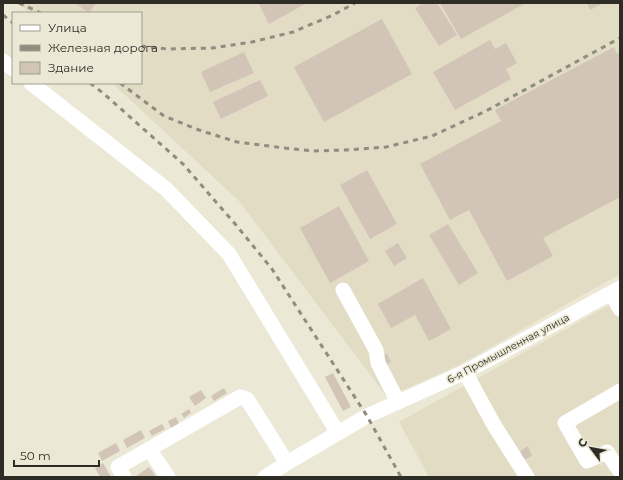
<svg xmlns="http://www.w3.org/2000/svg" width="623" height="480" viewBox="0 0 623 480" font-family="Montserrat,sans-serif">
<rect width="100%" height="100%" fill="#ece8d6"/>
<!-- built -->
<path fill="#e1dcc3" d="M17,3H620V274L459,365L387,397L239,201L112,83H141V13H30Z
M620,299V477H429L399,422Z"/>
<!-- building -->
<path fill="#d2c5b7" d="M75,3H96L89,13Z
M261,3H307L269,24L259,4Z
M423,3H437L457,35L439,46L415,8Z
M440,3H526L461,39Z
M587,3H604L590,10Z
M382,19L412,74L324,122L294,67Z
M490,40L495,49L506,43L517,63L506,69L511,79L455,110L433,72Z
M614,47L617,54L620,52V197L543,238L553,256L507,281L469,210L450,220L420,164L501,121L495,110Z
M244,52L254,73L210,92L201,72Z
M260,80L268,96L221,119L213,102Z
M367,170L397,224L370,239L340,185Z
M339,206L369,261L330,283L300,228Z
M448,224L478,273L459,285L429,235Z
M398,243L407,258L394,266L385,251Z
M423,278L451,329L429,341L415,315L391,328L378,304Z
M387,354L391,362L385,365L381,357Z
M333,373L351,407L343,411L325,377Z
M224,388L227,393L214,401L211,396Z
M201,390L206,398L195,406L189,397Z
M189,409L191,413L184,418L181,414Z
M176,417L179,424L171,428L168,421Z
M162,424L165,429L152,436L149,431Z
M141,430L145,438L127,448L123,440Z
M116,443L120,451L102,461L98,453Z
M528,446L532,456L524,460L520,451Z
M103,463L111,477H100L95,468Z
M149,467L155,475L152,477H136V476Z"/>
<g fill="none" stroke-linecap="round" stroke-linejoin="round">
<!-- minor -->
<path stroke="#fff" stroke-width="15" d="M3,61L13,69
M31,83L166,189L229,254L338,433
M343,290L376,350L378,363L398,402
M611,293L620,309
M465,372L494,425L527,477
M620,391L565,423L587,461L607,452L619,470H620
M149,449L168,477
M287,463L367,416L465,372L620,288
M124,477L118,467L240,397L247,399L287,463L265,477"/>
<!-- rail -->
<path stroke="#8f8c80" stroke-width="3" stroke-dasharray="5 5" stroke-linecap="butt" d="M19,3L41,13
M3,15L13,23
M141,46L167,49L213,48L252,42L293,32L333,15L355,3
M90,83L103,93L183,164L236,225L272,269L367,416L401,477
M120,83L164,116L199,130L237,142L284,148L313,151L346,150L386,147L432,136L486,111L620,38"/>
</g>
<g text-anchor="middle" stroke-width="3.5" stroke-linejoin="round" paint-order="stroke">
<!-- street labels -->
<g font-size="10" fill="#2d2c25" stroke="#ece8d6">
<text transform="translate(508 348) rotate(-28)" y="4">6-я Промышленная улица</text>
</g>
</g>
<!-- border -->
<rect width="623" height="480" fill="none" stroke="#2d2c25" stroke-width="8"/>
<!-- legend -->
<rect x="12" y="12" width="130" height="72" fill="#ece8d6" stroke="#a09d8f"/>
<rect x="20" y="25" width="20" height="6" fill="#ffffff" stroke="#a09d8f"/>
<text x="48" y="32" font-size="12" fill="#2d2c25">Улица</text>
<rect x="20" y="45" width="20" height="6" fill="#8f8c80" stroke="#a09d8f"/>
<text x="48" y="52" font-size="12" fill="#2d2c25">Железная дорога</text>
<rect x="20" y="62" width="20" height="12" fill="#d2c5b7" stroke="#a09d8f"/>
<text x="48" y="72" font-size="12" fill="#2d2c25">Здание</text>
<!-- north arrow -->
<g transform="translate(591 448) rotate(302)" stroke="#ece8d6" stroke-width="3" paint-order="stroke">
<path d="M0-3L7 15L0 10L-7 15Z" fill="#2d2c25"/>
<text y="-6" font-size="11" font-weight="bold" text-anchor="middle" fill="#2d2c25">С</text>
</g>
<!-- scale -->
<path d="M14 460v6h85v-6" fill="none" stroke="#2d2c25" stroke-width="2"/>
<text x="20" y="460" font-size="12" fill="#2d2c25" stroke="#ece8d6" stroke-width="3" paint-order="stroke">50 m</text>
</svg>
